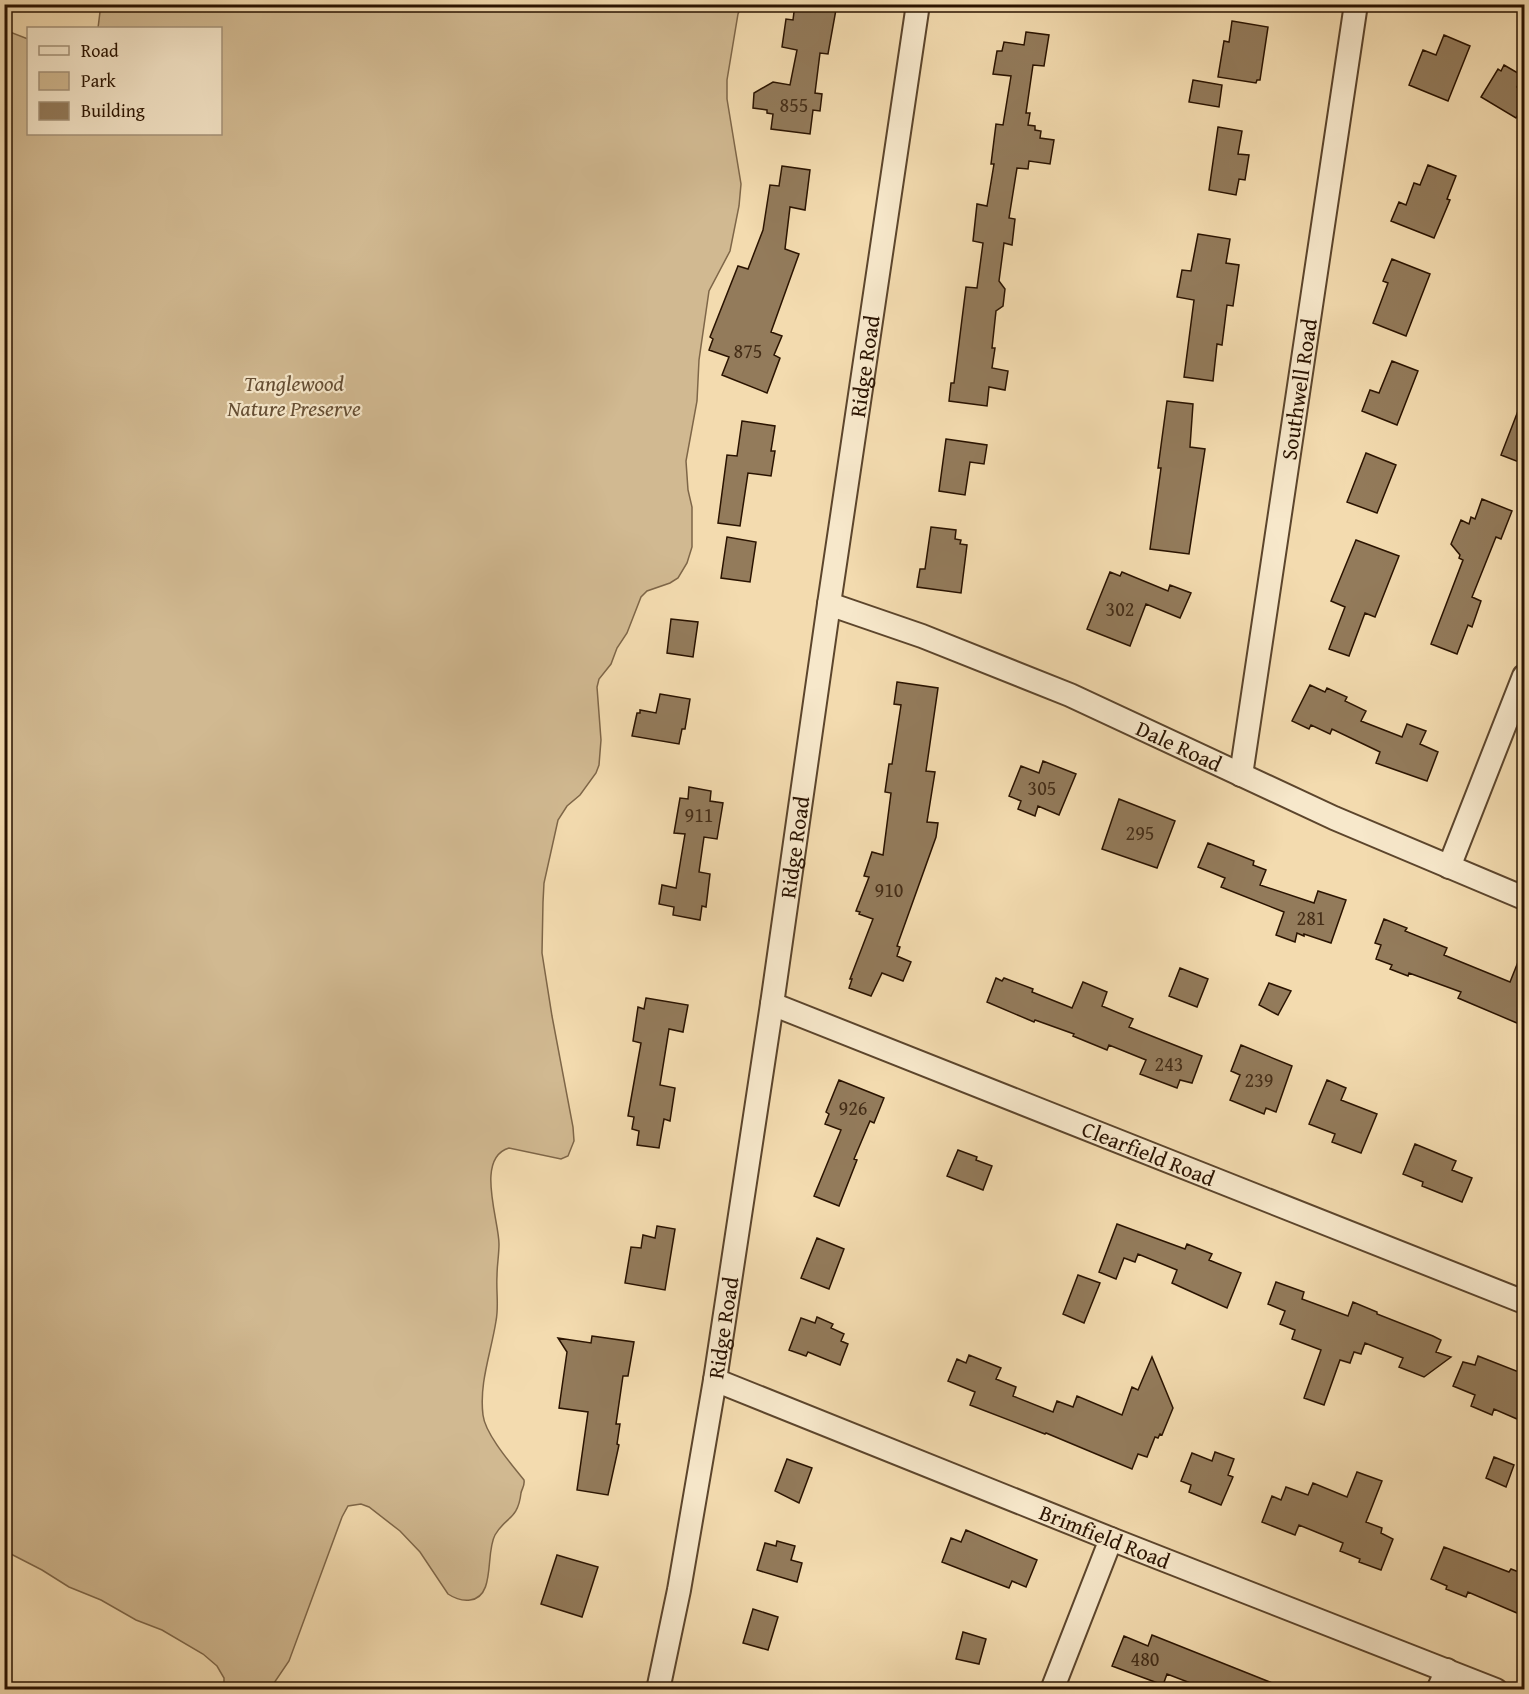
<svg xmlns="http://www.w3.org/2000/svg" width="1529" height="1694" viewBox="0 0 1529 1694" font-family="'Gentium Book Plus',serif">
<rect width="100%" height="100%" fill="#f3dbaf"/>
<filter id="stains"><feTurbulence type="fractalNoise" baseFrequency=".00333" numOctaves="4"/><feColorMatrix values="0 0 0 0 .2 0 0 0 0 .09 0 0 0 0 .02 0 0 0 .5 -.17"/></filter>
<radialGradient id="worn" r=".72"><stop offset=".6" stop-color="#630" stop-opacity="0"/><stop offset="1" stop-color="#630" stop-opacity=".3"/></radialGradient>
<!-- green -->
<path fill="#d1b991" stroke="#7e6648" stroke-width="1.5" d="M101,4L742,5L738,14L727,80V99L741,184L739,206L730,251L709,291L699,360L697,401L686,461L688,490L692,507V547L687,563L678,578L670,583L647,591L641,597L627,633L617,648L611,664L599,679L597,687L601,740L599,765L596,773L580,795L567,806L558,820L544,883L543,902L542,953L552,1016L573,1127L574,1141L568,1156L561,1159L509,1148C475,1158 499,1220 499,1244C499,1255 497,1265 497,1276C496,1291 499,1306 496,1321C491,1353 479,1383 483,1415C485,1434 512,1465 524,1480C525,1486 522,1488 521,1493C518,1520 505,1517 495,1535C485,1553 496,1597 470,1600C462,1601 454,1598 448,1594L420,1552L400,1531L369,1507L361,1504L348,1506L342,1517L289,1661L270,1689H224V1678L217,1666L203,1654L162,1630L136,1620L101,1600L69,1587L42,1570L5,1551V30L28,39V134H220V28H98Z"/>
<!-- building -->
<path fill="#937b5b" stroke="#2a1300" stroke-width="1.5" d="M795,4H837L828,54L820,53L815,93L822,94L820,111L813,110L810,134L771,129L773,114L767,113V110L753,108L754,93L773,82L790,85L797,50L782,47L786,19L793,20Z
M1232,21L1268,27L1260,80H1257L1256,83L1218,77L1224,41L1229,42Z
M1026,32L1049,35L1044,66L1033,65L1026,113H1030L1028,125L1035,126V130L1041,131L1040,138L1054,140L1050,164L1029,161L1028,169L1017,168L1009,218L1015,219L1012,245L1004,243L999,281L1005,289L1003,306L996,311L992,348H995L992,368L1008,371L1005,390L989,387L987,406L949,401L951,383H954L966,287L977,288L983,243L973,241L977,204L987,206L994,164H991L996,124L1003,125L1011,76L993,74L997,51H1002L1004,42L1024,45Z
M1444,35L1470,46L1448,101L1409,85L1423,50L1436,55Z
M1504,65L1523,76L1517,87L1524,91V104L1516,118L1481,97L1498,69L1501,71Z
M1193,80L1222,85L1219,107L1189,102Z
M1218,127L1242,131L1238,154L1249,155L1245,180L1239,179L1236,195L1209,190Z
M1428,165L1456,176L1447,199L1450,200L1434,238L1391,221L1399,202L1406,205L1414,183L1420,185Z
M782,166L810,170L805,210L790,207L785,249L799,254L771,332L782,336L774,355L780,358L767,393L722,375L729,357L709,350L713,339L710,337L738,266L748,269L763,230L770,185L779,186Z
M1198,234L1230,239L1226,263L1239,265L1233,306L1227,305L1222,345L1217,344L1213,381L1184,377L1194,300L1177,297L1182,270L1191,271Z
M1392,259L1430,274L1406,336L1373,323L1388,283L1383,281Z
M1392,361L1418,371L1397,425L1362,411L1370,390L1379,393Z
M1523,398H1524V464L1501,455Z
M1167,401L1193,404L1190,447L1205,449L1189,554L1150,549L1161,468H1158Z
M742,421L775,426L771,451H775L771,476L748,473L740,526L718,523L727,455L737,456Z
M946,439L987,445L984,464L970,462L965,495L939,491Z
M1366,453L1396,465L1377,513L1347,502Z
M1482,499L1512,511L1501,539L1496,537L1472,597L1481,601L1472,627L1468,625L1457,654L1431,644L1463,560L1459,558L1460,555L1451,544L1461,520L1469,524L1471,517L1475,519Z
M931,527L956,530L955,539L961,540L960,544L967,545L961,593L917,587L920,569H925Z
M727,537L756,542L750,582L721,578Z
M1356,540L1399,556L1375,617L1365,613L1349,656L1329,649L1345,607L1331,601Z
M1110,572L1120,576L1122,572L1168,591L1170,585L1191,593L1180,618L1146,604L1130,646L1087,629Z
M671,619L698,622L693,657L667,653Z
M897,682L938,688L926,771L935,772L927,822L938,823L936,837L897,946L900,947L897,956L911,962L903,981L882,973L871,996L849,988L852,979H850L873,919L859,914L860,912L856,911L869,877L864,876L872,852L883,855L891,793L885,792L889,764H892L901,705L894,704Z
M1310,685L1325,692L1327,688L1347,697L1345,701L1366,711L1361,721L1402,737L1407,724L1426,731L1420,744L1438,752L1427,781L1376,763L1380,752L1332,729L1330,734L1311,725L1309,729L1292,721Z
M660,694L690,699L685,729H682L679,744L632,736L637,713H640V710L656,713Z
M1043,761L1076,774L1059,815L1038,806L1035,816L1018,809L1021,801L1009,796L1021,766L1039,773Z
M689,787L711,791L710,801L723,803L717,839L704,837L699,872L710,874L706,907L702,906L700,920L673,915L674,907L659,904L662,885L676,888L685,834L674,833L680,798L688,799Z
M1119,799L1175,821L1157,868L1102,849Z
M1208,843L1254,861L1253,865L1266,870L1260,885L1314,903L1318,891L1346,900L1331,943L1304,934V936L1297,933L1295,942L1276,935L1284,912L1221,887L1225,878L1198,867Z
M1384,919L1407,928L1405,931L1447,948L1444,955L1510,982L1524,947V1026L1458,998L1461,992L1409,973L1408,976L1390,969L1392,965L1376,959L1381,945L1375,943Z
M1180,968L1208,979L1197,1007L1169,996Z
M996,978L1002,981L1004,978L1033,989L1032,992L1072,1008L1083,982L1107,992L1102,1006L1133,1019L1129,1027L1202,1056L1192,1083L1180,1080L1177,1088L1140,1074L1146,1060L1109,1045L1107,1050L1073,1036L1074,1034L1035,1020L1034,1022L987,1002Z
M1269,983L1291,991L1278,1015L1259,1005Z
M646,998L688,1005L683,1032L669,1029L660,1085L675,1088L670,1121L664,1119L659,1148L637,1145L639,1131L632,1129L634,1117L628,1116L641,1043L633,1041L638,1007L644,1009Z
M1241,1045L1292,1066L1276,1112L1266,1108L1264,1114L1230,1100L1240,1075L1231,1071Z
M839,1080L884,1098L874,1123L870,1121L854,1159L857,1160L839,1206L814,1196L841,1130L825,1124L829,1114L826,1112Z
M1327,1080L1346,1088L1341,1100L1377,1114L1361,1153L1332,1142L1335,1134L1309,1124Z
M1415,1144L1456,1161L1452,1170L1472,1178L1462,1202L1422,1186L1423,1182L1403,1174Z
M958,1150L977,1157L976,1160L992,1166L983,1190L947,1176Z
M1117,1224L1185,1249L1187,1244L1212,1254L1209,1260L1241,1273L1227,1308L1172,1283L1177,1270L1138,1254L1135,1262L1124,1258L1116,1279L1099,1272Z
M657,1226L675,1229L665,1290L625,1283L631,1247L641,1248L643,1235L655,1238Z
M817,1238L844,1249L829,1289L801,1278Z
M1078,1275L1100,1283L1084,1323L1063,1314Z
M1276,1282L1304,1292L1302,1299L1348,1316L1353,1302L1377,1312V1314L1433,1336L1441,1340L1436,1352L1451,1357L1424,1377L1399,1367L1403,1358L1365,1343L1361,1354L1354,1352L1350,1363L1340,1360L1324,1405L1304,1398L1321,1350L1292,1339L1295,1330L1280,1324L1285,1311L1268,1304Z
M817,1317L833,1324L831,1328L844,1334L841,1341L848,1344L840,1365L808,1352L806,1356L789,1350L801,1318L815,1323Z
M592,1336L634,1342L628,1376H623L616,1424H620L617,1444L619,1445L608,1495L577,1490L588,1412L559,1408L567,1352L558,1338L591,1343Z
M969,1355L1001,1368L996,1379L1016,1387L1013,1396L1053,1412L1057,1401L1073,1407L1077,1396L1122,1415L1132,1387L1138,1390L1152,1357L1173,1408L1162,1435L1160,1434L1158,1438L1155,1437L1147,1457L1138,1454L1132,1469L1046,1433L1045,1434L970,1405L975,1392L948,1381L957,1359L966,1363Z
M1478,1356L1524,1374V1422L1494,1409L1492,1415L1471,1406L1475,1395L1453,1386L1463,1362L1475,1365Z
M1215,1452L1234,1459L1228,1475L1233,1477L1221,1505L1189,1492L1191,1485L1181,1481L1192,1453L1212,1461Z
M1494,1457L1514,1465L1506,1487L1486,1478Z
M787,1459L812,1468L799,1503L775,1491Z
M1357,1472L1382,1481L1366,1522L1382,1528L1381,1533L1393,1539L1381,1570L1359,1562L1360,1559L1340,1551L1343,1543L1299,1525L1295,1535L1262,1522L1272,1496L1281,1500L1286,1487L1308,1495L1313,1483L1347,1497Z
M966,1530L1037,1560L1026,1587L1012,1581L1009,1588L942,1562L951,1538L961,1542Z
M777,1541L795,1546L791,1560L802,1563L797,1582L757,1570L765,1543L776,1546Z
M1444,1547L1509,1572L1511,1569L1524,1574V1616L1468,1592L1466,1597L1446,1589L1447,1586L1431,1579Z
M557,1555L598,1567L582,1617L541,1604Z
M753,1609L778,1617L768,1650L743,1643Z
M963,1632L986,1639L979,1664L956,1659Z
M1152,1635L1285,1688V1689H1206L1167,1674L1163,1685L1112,1666L1124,1636L1148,1646Z"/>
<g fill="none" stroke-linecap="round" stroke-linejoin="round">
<!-- minor casing -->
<g stroke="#5c452c" stroke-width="26">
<g id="minor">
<path id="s1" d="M829,604L922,636L1070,695L1334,818L1524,898"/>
<path id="s2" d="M1241,775L1356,4"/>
<path d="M1449,867L1524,676"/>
<path id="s3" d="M772,1004L1524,1302"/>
<path id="s4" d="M715,1380L1111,1539L1496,1690"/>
<path id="s5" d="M658,1690L679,1590L715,1380L772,1004L829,604L918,4"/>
<path d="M1052,1690L1111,1539"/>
<path d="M1438,1690L1447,1670"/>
</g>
</g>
<!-- minor -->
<use href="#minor" stroke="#f7e8cb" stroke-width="22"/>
</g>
<g text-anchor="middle" stroke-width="4.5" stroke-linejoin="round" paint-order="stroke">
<!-- number labels -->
<g font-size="20" fill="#442d17">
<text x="794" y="112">855</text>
<text x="748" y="358">875</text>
<text x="1120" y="616">302</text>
<text x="1042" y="795">305</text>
<text x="699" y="822">911</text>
<text x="1140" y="840">295</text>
<text x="889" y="897">910</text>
<text x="1311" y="925">281</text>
<text x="1169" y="1071">243</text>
<text x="1259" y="1087">239</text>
<text x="853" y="1115">926</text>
<text x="1145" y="1666">480</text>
</g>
<!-- street labels -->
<g font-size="22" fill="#2a1300" stroke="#f7e8cb">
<text dy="8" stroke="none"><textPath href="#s5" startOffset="1340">Ridge Road</textPath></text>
<text dy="8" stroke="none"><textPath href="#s2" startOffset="390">Southwell Road</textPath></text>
<text dy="8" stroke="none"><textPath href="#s1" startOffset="378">Dale Road</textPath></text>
<text dy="8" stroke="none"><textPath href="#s5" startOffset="854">Ridge Road</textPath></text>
<text dy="8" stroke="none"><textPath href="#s3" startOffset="405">Clearfield Road</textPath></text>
<text dy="8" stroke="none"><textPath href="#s5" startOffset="368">Ridge Road</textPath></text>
<text dy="8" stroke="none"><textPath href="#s4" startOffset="420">Brimfield Road</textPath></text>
</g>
<!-- park labels -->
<g font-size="22" font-style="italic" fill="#644d33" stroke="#f7e8cb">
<text x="294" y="391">Tanglewood<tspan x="294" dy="25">Nature Preserve</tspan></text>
</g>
</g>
<!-- margin -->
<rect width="1529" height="1694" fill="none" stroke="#f3dbaf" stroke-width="24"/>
<rect x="6" y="6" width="1517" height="1682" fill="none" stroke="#2a1300" stroke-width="3"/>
<rect x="12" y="12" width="1505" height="1670" fill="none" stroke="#2a1300" stroke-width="1.5"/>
<!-- legend -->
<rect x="27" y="27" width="195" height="108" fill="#f7e8cb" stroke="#a5937a" stroke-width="1.5"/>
<rect x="39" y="46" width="30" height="9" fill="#f7e8cb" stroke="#a5937a" stroke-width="1.5"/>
<text x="81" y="57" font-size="18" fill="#2a1300">Road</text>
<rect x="39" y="72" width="30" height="18" fill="#d1b991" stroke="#a5937a" stroke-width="1.5"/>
<text x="81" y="87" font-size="18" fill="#2a1300">Park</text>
<rect x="39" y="102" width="30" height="18" fill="#937b5b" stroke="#a5937a" stroke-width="1.5"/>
<text x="81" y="117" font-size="18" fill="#2a1300">Building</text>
<rect width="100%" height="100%" filter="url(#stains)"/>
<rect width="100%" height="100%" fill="url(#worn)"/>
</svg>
